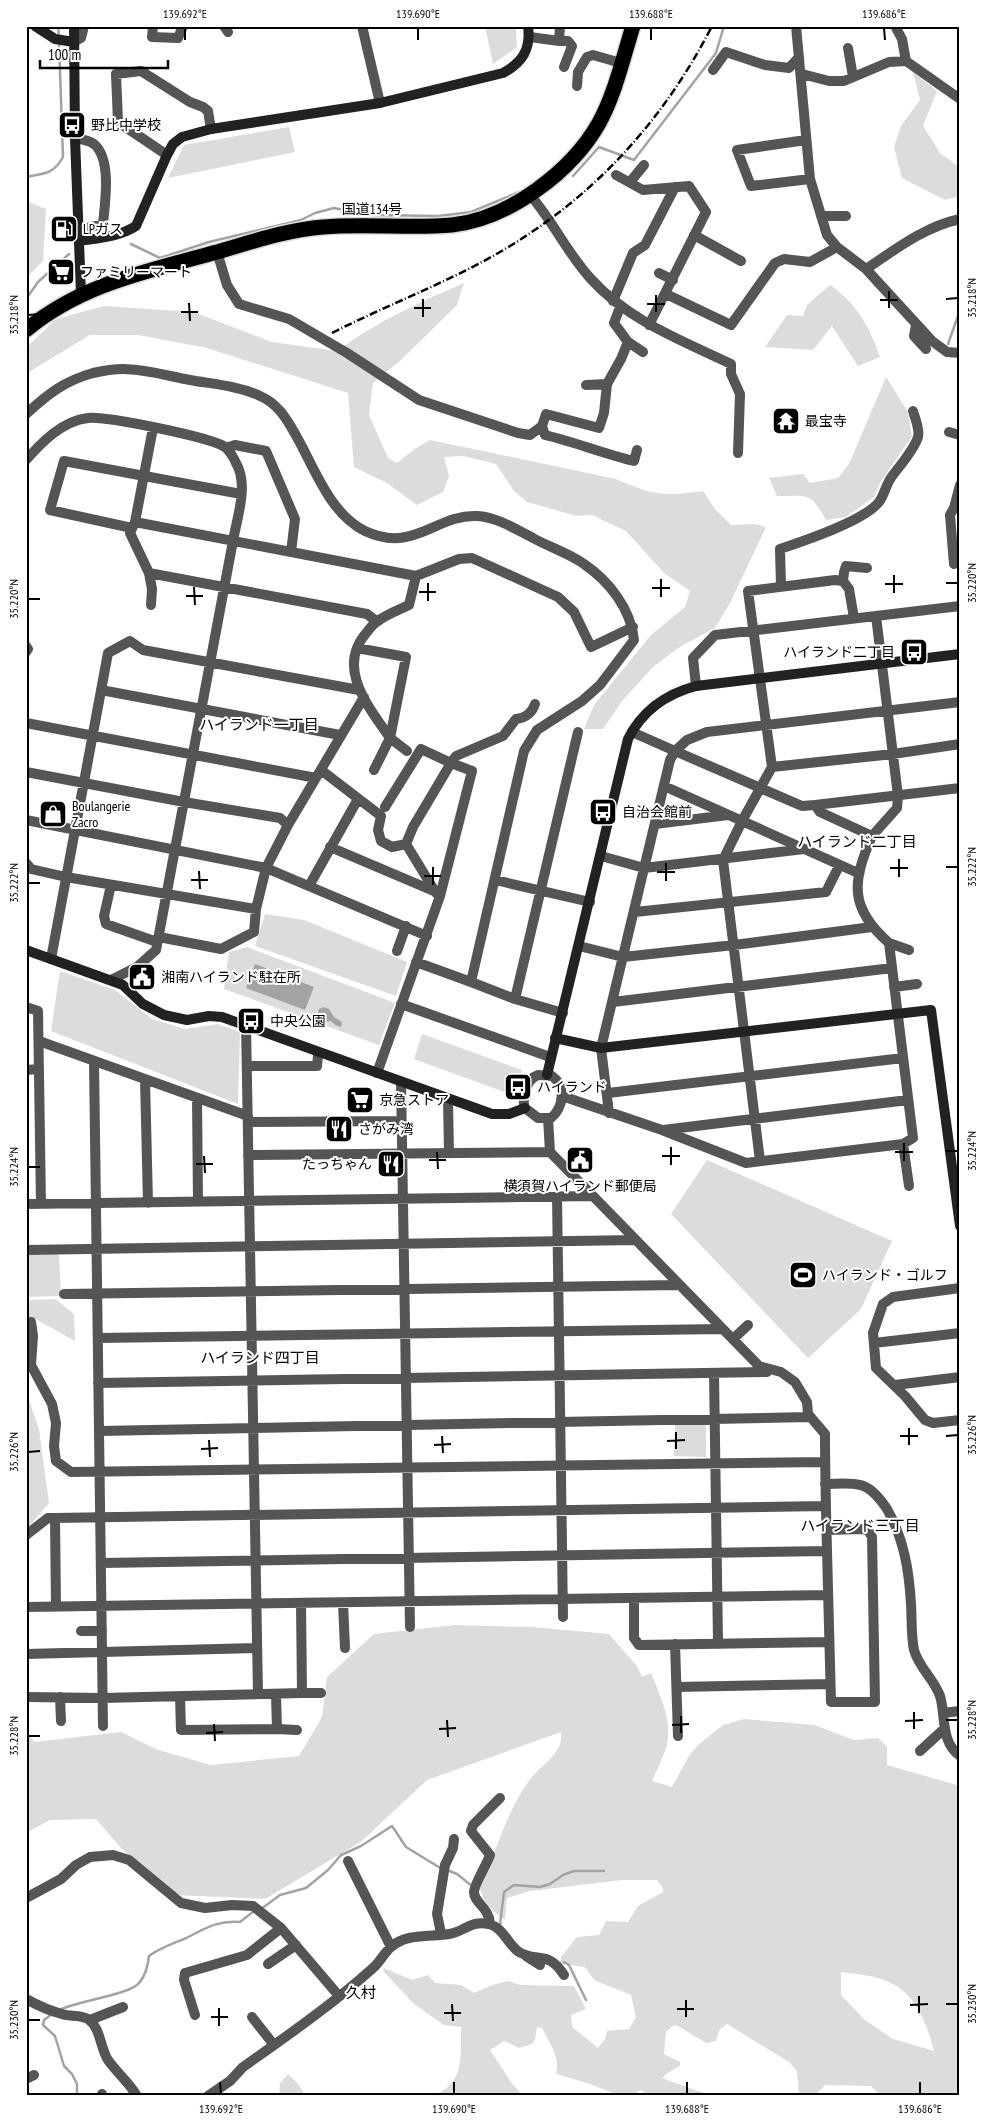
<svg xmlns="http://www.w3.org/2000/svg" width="986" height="2122" viewBox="0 0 986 2122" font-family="'PT Sans Narrow','Noto Sans JP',sans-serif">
<rect width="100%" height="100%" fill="#fff"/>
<!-- green -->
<path fill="#dcdcdc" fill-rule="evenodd" d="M485,26H516L517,47L493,64Z
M913,72L937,91L923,126L940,153L960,168V196L945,200L902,178L894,147L901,126L920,100Z
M289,127L295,152L168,178L184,145Z
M26,201L46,209L43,261L26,278Z
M464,283L457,305L401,360L373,383L369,415L388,458L397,463L416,448L430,440L616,479C652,495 664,497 703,491L715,509L731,525L755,524L766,527L730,603L715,628L681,646L653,667L622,701L603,729H584L594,705L651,635L685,607L690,591L664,573L626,531L592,515L577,516L527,502L514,491L496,464L463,456L444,457L449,476L443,492L417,505L387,483L354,467L348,393L207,348L138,335H90L32,370L26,376V348L56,319L104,306L193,312L272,342L337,351C376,322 420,302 464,283Z
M830,285C858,305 869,326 880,357L858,366L832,326L813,350L765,347L787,315L803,316L807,305Z
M886,377L908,412L912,436L880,483L874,497L846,517L826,520C810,491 808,496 777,496L769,478L803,474L810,483L838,478L849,464Z
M265,914L304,920L407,962L396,996L255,946Z
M247,947L395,1003L379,1045L224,989L229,952Z
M60,971L115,990L152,1019L185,1029L218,1024L240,1032L238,1104L51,1031Z
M422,1034L522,1070L513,1095L414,1059Z
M707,1160L892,1241L861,1309L808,1358L671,1214Z
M59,1252L61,1296L26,1297V1253Z
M55,1299L74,1314L75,1341L32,1317H26V1300Z
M27,1394L39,1429L49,1503L26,1530Z
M675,1424H706V1457L674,1456Z
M455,1625L532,1627L609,1634L637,1666L642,1677L651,1673C659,1693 670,1715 668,1737C667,1752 658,1767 652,1781L672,1787L690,1754L699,1744L723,1725L744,1719L814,1725L854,1740L878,1738L887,1746V1765L960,1786V2092L958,2096H881L871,2086L825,2085L816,2095H799L797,2071L789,2062L727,2024L719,2030L716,2041L706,2043L678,2026L674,2025L666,2032L664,2054L680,2062V2066L667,2073L662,2078L712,2096H651L641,2090L631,2096H620L590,2084L556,2074C561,2057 549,2043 542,2028L537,2027L535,2039L532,2044L519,2048L504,2041L490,2050L511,2082L523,2096H432C466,2083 460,2058 461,2027L444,2025L414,2004L383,1971L384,1968L412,1980L428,1975L435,1983L461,1985L474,1993L492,1985L508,1981L520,1985L574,1986L586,2009L571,2015L572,2027L598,2048L605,2039L607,2031L629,2029L636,2017L631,1995L594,1980L585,1967L560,1964L561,1957L577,1937L599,1935L606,1921L628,1922L638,1906L663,1892V1888L657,1880H623L530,1891L507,1898L505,1920C493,1912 484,1903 480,1889C495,1853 508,1808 531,1778C543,1763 564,1753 561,1732L427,1780L362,1841L265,1899L174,1895L121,1848L96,1819L50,1820L26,1833V1729L34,1742L121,1732L158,1750L211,1765L299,1756L322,1717L327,1677L374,1634ZM841,1972C855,1974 871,1975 884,1980C915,1991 926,2021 934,2051L893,2039L865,2020L841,1995Z
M288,2074L298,2084L306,2096H279L280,2083Z"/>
<!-- water -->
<path fill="#a3a3a3" d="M255,964L314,987L305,1010L246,988Z
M323,1007L329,1009L334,1017L342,1022L341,1027L335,1025L331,1021L325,1022L319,1020L317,1016L319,1009Z"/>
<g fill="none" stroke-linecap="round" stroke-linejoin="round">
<!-- stream -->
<path stroke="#a3a3a3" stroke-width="2.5" d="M58,26L59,37
M573,176L599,147L634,160L716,53L724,26
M26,177C44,173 53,175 63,157L59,43
M131,244L160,258L209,242L301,220L315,213L334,208L371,215L439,216L471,212L519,192
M26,299L38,282L69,254
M948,344L960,310
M447,1870L457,1874L472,1886
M261,1909L280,1895L306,1888L328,1870L341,1855L361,1846L392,1826L406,1847L442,1869
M500,1925L504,1892L514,1885L540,1887L550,1884L563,1875L574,1871H604
M564,1962L569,1965L586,2000
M59,2010C76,2001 131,1995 140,1982C146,1974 148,1965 149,1956C160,1948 172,1944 184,1939C205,1929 216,1920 240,1922L254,1911
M52,2014L44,2020L43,2025L55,2036L64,2066L72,2074L77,2084V2096"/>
<!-- highway casing -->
<g stroke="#dbdbdb" stroke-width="18">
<path id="highway" d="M26,330C82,284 145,272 213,253C249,243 285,230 323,227C366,223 409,229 452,225C509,219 572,171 599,123C615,94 623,58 633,26"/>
</g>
<!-- street -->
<path stroke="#555" stroke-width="10" d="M153,26L152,37L178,38L183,26
M224,26L228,32
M362,26L380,103
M796,26L810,179L827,235L837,247L866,269L932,341L947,352L960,353
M895,26L902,39L906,61
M530,37L559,41L560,26
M559,41H568L572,46L564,67
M74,42L81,38L84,26
M848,48L853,77
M713,70L726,52L765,65L789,68L799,57
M802,74L829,81H844L889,62L906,61L960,99
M577,86L578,72L587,57L593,55L621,63
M75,138C82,139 88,140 94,144C112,159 105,203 103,224L79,230
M806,140L737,150L751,186L810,179
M167,155L118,122L116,74L141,71L190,102L203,107L208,111L211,129
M616,175L643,190L689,186L706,212L649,325
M630,182L644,165
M530,195C553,221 567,253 591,279C629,321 681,340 731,364V374L740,394L738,453
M821,216H846
M694,235L741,261
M217,252L227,285L239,304L289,319L347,353L419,400L518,433L530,435L542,426L546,414L599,428L604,413L607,384L621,359L628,342
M866,269C896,249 924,227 960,219
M659,273L673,280
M666,294L731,325L775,263L784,259L810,262L837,247
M613,301L633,253L645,245L675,187
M620,307L614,323L628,342L643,352
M916,325L914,336L926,349
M586,385L607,384
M26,414C48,394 64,381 93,373C102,371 114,369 123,369C145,369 168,376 190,380C212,384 240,386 260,396C267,399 276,406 281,412C309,447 322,510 365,531C414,554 436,514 477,516C497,517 517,530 533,538C549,547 569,553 584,564C609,581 631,609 634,640L600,685L582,701L537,730L524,751L471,982L515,999L563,1013
M542,426L545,435C575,442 604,454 634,461L637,450
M153,428L135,522L130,533L149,573L367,614L376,621
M949,432L960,435
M226,448L235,445L266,451L295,519L291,552
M26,460C42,442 62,421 88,418C106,416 210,437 225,447C229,450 234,458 236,463C249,485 237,517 233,541L156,950L137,967L111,980
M135,522L416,576L459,559L472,558L558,597L574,612L591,647L633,627
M132,528L50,510L64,461L241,494
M954,564L950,515L954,508L960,485
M149,573L152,589L151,605
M843,581L844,572L846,566L867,568
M781,586L780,549C804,541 864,521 879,502C885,494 886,483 893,475C901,464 914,450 918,437C920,429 915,418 913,411
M26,646L28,649L26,652
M357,648L406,657L390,738L407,751
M696,686L693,658L715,635L960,606
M101,690L340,735
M26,723L316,778
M772,767L893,754L960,744
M321,770L381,816L378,830L381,841L392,847L406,844L436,893
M374,770L390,738C369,707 335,668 367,632C370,628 374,623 378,621C387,614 399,610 409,605L416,576
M26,772L184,802L280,818L288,825
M664,786L858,873
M815,805L960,788
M385,807L421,749L451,763L456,756L503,736L516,719C525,718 532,713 535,704
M26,820L266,868L427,936
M655,824L728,815
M872,836L897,808L898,796L876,616
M330,847L436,892
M601,856L644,868L804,849
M26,863L31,869L66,877L256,909
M495,880L590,902
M111,885L104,916L106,924L157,942
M309,886L358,799
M635,912L826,892L839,866
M159,937L221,949L254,932L256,909L266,868L288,825L364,697
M889,943L909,950
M579,946L623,957L734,945L872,927
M397,951L406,926
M51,959L108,653L130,641L143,650L359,690
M416,962L471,982
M894,987L917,984
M515,999L578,732
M613,1002L892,968
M401,1004L550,1057
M26,1007L38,1011L41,1204
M246,1025L258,1694
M39,1041L248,1116
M94,1061L103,1726
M247,1066H317L318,1056
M26,1070L39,1069
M377,1073L440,896L472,771L451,763L413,827L406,844
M538,1075L552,1076C566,1086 564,1107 551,1118H538L525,1108C521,1097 527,1079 538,1075Z
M145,1079L148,1203
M401,1082L410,1627
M608,1093L903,1058
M562,1096L662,1130L746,1163L903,1144
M197,1098L198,1202
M448,1099L449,1153
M609,1113L601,1048L670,760L675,751L632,732
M548,1118L550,1152L759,1366L781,1372L795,1382L807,1402L808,1414L825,1434C825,1473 826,1512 827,1551L831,1702H875L872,1537L868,1530L863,1529L826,1530
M248,1122L402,1121
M663,1130L908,1100
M248,1155L550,1152
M760,1161L723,860L742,821L772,767L748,591L835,580L843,581L849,589L854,618
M909,1186L903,1144L913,1138L889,943C849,908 852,882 872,836L820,812L815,805L802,806L675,751L687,740L707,732L960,702
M557,1196L563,1617
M26,1204L592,1196
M26,1250L635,1240
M960,1288L893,1297L883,1304L873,1333L876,1368L905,1396L925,1420L933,1423L960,1420
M64,1294L679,1285
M26,1322H31L33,1336L31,1365L52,1404L56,1423L54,1446L56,1461L71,1472L825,1462
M98,1338L723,1329
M733,1339L748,1325
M874,1343L960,1333
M714,1373L718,1642
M98,1383L767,1372
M895,1385L960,1377
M99,1431L810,1417
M825,1484C836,1484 849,1482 860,1485C871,1487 881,1500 887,1509C904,1539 909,1570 911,1604C912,1619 911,1636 914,1650C919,1668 934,1679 940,1696C946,1715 940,1742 960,1756
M26,1535L48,1518H55
M101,1563L827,1551
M634,1598V1638L639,1645L829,1642
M343,1603L345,1648
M26,1607L828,1595
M56,1607L55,1518L826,1506
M81,1631H102
M675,1644L678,1736
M26,1654L257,1648
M677,1687L830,1684
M302,1693H321
M180,1696L181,1730L277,1729L276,1695
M26,1697L103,1698L302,1693L301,1603
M60,1697L61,1721
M943,1713L960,1711
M277,1729L297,1730
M920,1751L944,1729
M348,1861L391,1947
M26,1898L61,1879L76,1865L90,1857L113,1855L129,1860L181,1903L205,1908L232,1905L253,1906L281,1928L339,1996
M490,1924C489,1907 474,1903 474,1892C474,1885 487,1864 490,1855L471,1831L473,1825L500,1798
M441,1933L437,1914L439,1902L445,1865L453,1848L454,1839
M526,1956L540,1965
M268,1964L296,1945
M26,1999C37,2005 50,2011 62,2014C71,2017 79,2014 88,2019C101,2028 100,2048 108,2060C117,2073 129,2082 137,2096
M195,2015L184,1980L185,1973L247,1955L281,1928
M252,2017L274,2045
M90,2020L123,2007
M26,2079L34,2075
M102,2094V2096
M208,2096L230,2081L243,2067C287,2036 333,2004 373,1968C380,1962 384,1953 391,1947C406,1933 431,1937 449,1934C464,1932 470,1920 489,1924C504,1928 507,1944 519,1952C538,1963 548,1950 564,1975"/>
<!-- secondary -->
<path stroke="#222" stroke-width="10" d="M35,26L55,39L74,42
M74,26L75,138L81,294
M79,241C98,238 119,237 136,226L167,155L173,144L182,137L211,129L380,103L503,73C523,62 531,49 528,26
M26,950L123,985L143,1004L164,1015L187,1020L209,1016L222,1017L492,1114H509L525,1108
M555,1038L601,1048L931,1010L960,1226
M547,1075L628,739C642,711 666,694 696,686L960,654"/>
<!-- highway -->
<use href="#highway" stroke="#000" stroke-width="15"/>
<!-- rail -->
<path stroke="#000" stroke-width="2.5" stroke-dasharray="8 2.5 1 2.5" stroke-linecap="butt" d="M332,333C385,306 441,285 493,256C589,202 662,124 712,26"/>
</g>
<!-- ticks -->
<path fill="none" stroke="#000" stroke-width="2" d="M185,28V40M418,28V40M651,28V40M884,28L885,40M889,291V308M656,295V312M423,299V317M946,299L958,298M880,300H898M189,303L190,321M647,304H665M414,308H431M181,312H198M28,315L40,314M894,575V593M661,579V597M428,583V601M946,583H958M885,584H903M194,587L195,605M652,588H670M419,592H436M186,596H203M28,599H40M899,859V877M666,863V881M433,867V885M946,867H958M890,868H908M199,871L200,889M657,872H675M424,876H441M191,880H208M28,883H40M904,1143V1161M671,1147V1165M946,1151H958M437,1152L438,1169M895,1152H913M204,1156L205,1173M662,1156H680M429,1160H446M196,1164H213M28,1167H40M909,1428V1445M676,1432V1449M442,1436L443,1453M900,1436H918M946,1436L958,1435M209,1440L210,1457M667,1441L685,1440M434,1445L451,1444M201,1449L218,1448M28,1452L40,1451M914,1712V1729M681,1716V1733M447,1720L448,1737M946,1720H958M905,1721L923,1720M214,1724L215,1741M672,1725L689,1724M439,1729L456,1728M206,1733L223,1732M28,1736H40M919,1996V2013M686,2000V2017M452,2004L453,2021M946,2004H958M910,2005L928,2004M219,2008V2026M677,2009H694M444,2013H461M211,2017H228M28,2020H40M220,2082L221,2094M454,2082V2094M687,2082V2094M920,2082V2094"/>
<!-- icons -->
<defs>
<g id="bus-square" transform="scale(1.4375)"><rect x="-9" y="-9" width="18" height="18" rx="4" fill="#000" stroke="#fff"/><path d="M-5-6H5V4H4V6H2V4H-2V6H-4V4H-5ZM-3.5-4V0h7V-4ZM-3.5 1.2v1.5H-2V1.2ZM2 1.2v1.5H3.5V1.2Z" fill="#fff"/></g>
<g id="fuel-square" transform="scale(1.4375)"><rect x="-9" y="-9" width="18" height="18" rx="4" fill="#000" stroke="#fff"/><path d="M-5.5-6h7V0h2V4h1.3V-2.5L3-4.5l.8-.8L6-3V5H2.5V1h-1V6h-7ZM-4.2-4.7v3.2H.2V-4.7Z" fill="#fff"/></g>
<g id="supermarket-square" transform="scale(1.4375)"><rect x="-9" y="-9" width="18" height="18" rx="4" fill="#000" stroke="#fff"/><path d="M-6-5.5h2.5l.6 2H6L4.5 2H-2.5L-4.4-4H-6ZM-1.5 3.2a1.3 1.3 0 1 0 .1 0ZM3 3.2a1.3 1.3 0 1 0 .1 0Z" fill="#fff"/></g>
<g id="temple-square" transform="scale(1.4375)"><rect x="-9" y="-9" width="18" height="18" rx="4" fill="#000" stroke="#fff"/><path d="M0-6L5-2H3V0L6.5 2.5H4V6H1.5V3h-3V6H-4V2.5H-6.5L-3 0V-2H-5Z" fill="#fff"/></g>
<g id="shop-square" transform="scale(1.4375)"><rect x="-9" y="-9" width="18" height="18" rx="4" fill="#000" stroke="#fff"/><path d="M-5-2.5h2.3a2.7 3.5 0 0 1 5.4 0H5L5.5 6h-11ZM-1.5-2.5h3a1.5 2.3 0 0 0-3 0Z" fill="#fff"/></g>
<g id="civic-square" transform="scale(1.4375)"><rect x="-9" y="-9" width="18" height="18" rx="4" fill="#000" stroke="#fff"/><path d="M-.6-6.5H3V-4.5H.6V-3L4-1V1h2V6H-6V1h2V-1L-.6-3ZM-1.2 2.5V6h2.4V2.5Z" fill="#fff"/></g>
<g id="restaurant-square" transform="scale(1.4375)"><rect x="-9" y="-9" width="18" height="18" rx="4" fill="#000" stroke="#fff"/><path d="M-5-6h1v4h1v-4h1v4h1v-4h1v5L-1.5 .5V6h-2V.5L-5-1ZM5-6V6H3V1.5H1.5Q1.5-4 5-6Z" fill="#fff"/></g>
<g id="stadium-square" transform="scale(1.4375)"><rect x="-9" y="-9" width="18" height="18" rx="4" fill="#000" stroke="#fff"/><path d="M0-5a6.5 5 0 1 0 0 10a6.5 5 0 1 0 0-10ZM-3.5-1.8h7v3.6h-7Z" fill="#fff"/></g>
</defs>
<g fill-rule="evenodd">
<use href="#bus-square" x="72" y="125"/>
<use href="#fuel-square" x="64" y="229"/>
<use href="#supermarket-square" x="61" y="272"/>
<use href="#temple-square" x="786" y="421"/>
<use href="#bus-square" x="914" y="652"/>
<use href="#bus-square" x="603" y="812"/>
<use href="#shop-square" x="53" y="814"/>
<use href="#civic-square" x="142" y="977"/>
<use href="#bus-square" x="251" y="1021"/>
<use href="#bus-square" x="518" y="1087"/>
<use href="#supermarket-square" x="360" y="1100"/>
<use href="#restaurant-square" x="339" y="1129"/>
<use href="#civic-square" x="580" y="1160"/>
<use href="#restaurant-square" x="391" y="1164"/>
<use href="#stadium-square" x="803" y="1275"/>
</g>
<g text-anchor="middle" stroke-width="4" stroke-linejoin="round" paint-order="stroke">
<!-- poi labels -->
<g font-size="14" fill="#000" stroke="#fff" text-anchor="start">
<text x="91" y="130">野比中学校</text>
<text x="83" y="234">LPガス</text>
<text x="80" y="277">ファミリーマート</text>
<text x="805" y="426">最宝寺</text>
<text x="895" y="657" text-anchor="end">ハイランド二丁目</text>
<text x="72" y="811">Boulangerie<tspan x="72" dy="16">Zacro</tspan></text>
<text x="622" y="817">自治会館前</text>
<text x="161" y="982">湘南ハイランド駐在所</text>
<text x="270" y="1026">中央公園</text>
<text x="537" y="1092">ハイランド</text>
<text x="379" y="1105">京急ストア</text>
<text x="358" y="1134">さがみ湾</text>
<text x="372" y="1169" text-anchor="end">たっちゃん</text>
<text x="580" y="1191" text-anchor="middle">横須賀ハイランド郵便局</text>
<text x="822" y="1280">ハイランド・ゴルフ</text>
</g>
<!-- street labels -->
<g font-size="14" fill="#000" stroke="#fff">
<text x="372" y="214">国道134号</text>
</g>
<!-- neighbourhood labels -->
<g font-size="15" fill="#000" stroke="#fff">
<text x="259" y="730">ハイランド一丁目</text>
<text x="857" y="847">ハイランド二丁目</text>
<text x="260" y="1363">ハイランド四丁目</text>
<text x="860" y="1531">ハイランド三丁目</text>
<text x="361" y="1998">久村</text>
</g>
</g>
<!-- border -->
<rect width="986" height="2122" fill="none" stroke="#ffffff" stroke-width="55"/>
<!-- scale -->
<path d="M40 60v8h128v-8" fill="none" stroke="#000000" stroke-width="2.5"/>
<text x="48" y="60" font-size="15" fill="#000000" stroke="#ffffff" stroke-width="4" paint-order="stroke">100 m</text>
<rect x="28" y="28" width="930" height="2066" fill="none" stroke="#000" stroke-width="2"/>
<g font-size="12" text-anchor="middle" fill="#000">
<text x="185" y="18">139.692°E</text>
<text x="418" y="18">139.690°E</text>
<text x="651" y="18">139.688°E</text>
<text x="884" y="18">139.686°E</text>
<text transform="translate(972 298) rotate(-90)" y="4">35.218°N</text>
<text transform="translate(14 315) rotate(-90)" y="4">35.218°N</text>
<text transform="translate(972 583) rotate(-90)" y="4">35.220°N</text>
<text transform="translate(14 599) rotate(-90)" y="4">35.220°N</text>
<text transform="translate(972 867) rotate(-90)" y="4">35.222°N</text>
<text transform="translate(14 883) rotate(-90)" y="4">35.222°N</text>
<text transform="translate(972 1151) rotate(-90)" y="4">35.224°N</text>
<text transform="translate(14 1167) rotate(-90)" y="4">35.224°N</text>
<text transform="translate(972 1435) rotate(-90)" y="4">35.226°N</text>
<text transform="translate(14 1452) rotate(-90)" y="4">35.226°N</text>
<text transform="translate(972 1720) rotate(-90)" y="4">35.228°N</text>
<text transform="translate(14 1736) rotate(-90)" y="4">35.228°N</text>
<text transform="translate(972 2004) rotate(-90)" y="4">35.230°N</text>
<text transform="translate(14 2020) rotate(-90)" y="4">35.230°N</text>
<text x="221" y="2113">139.692°E</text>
<text x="454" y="2113">139.690°E</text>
<text x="687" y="2113">139.688°E</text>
<text x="920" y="2113">139.686°E</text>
</g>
</svg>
